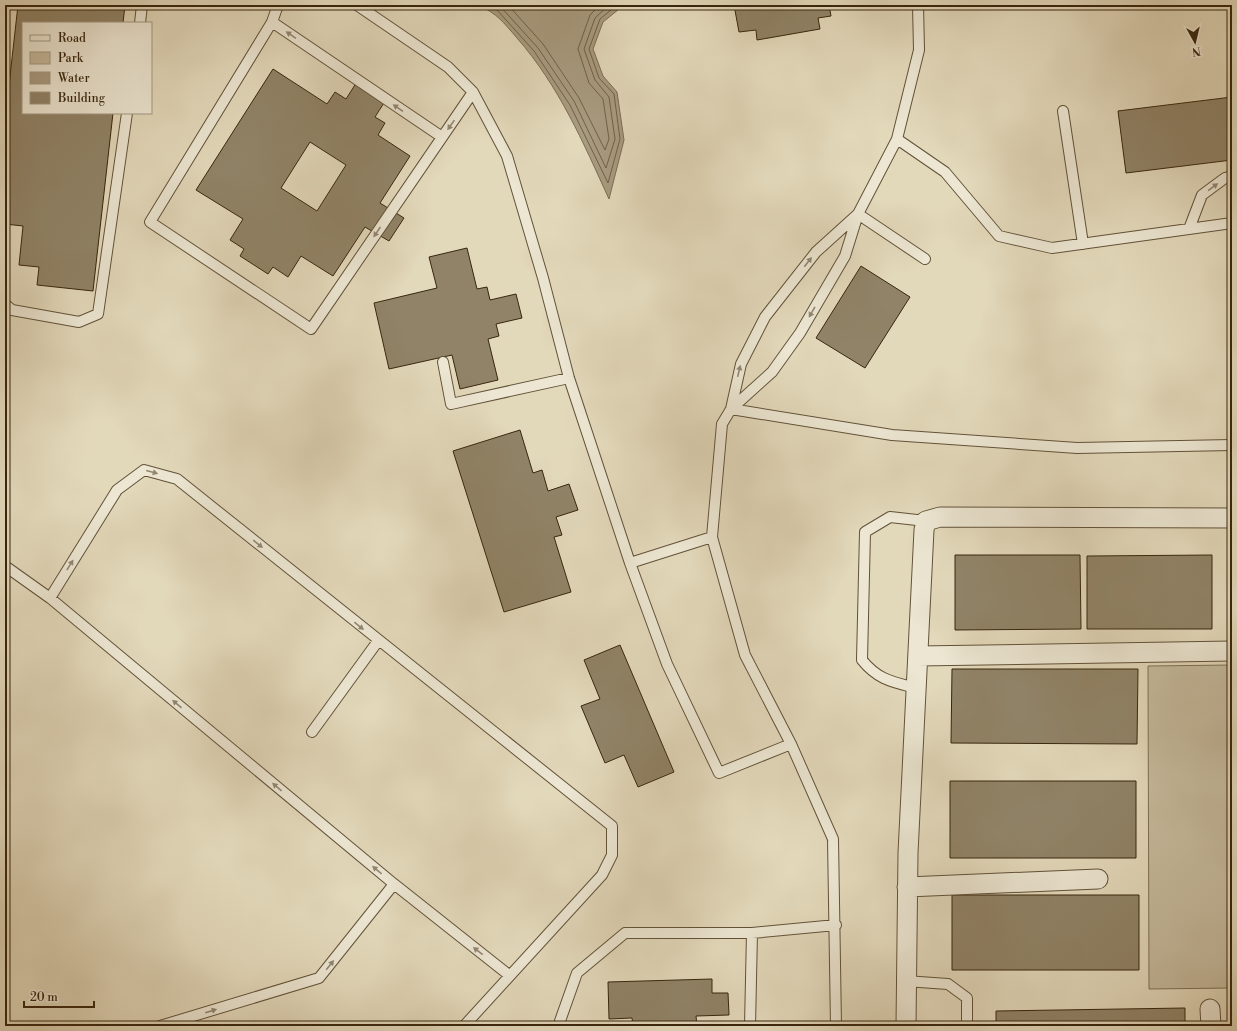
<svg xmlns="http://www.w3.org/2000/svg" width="1237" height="1031" viewBox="0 0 1237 1031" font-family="'Libre Bodoni',serif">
<rect width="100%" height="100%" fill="#e2d8ba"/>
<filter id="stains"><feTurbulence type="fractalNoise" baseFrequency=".005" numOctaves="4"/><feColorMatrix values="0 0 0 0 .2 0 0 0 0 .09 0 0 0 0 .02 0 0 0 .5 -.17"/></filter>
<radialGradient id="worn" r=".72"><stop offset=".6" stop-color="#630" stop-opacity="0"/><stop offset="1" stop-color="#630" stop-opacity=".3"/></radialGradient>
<!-- green -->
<path fill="#c5ba9d" stroke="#7e7056" d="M1232,665V988L1149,989L1148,666Z"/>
<!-- water -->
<path fill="#a89b80" stroke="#7b6c52" d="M478,5H624L603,22L593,49L603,76L617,92L624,140L609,199C583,142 559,86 517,38C503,22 498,14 478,5Z"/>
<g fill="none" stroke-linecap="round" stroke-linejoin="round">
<!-- shore -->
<path stroke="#706047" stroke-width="1" d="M488,5L497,10L534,51L570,105L608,183L620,139L614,94L599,78L589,49L600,19L617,5
M499,5L538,48L574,101L606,168L615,139L609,97L595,80L584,49L595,18L609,5
M508,5L543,44L579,98L605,150L609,139L603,99L589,83L578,49L590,15L600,5"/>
</g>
<!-- building -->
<path fill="#908367" stroke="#38260e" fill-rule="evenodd" d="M18,5H125L123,23H23V113H113L93,291L37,285L39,267L19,265L23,226L5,224V121Z
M734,5H829L831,16L818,18L820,29L757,40L756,30L739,32Z
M273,69L327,104L335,92L346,99L360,77L389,95L375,117L385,123L378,135L410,156L380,203L404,218L389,241L365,227L333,276L301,256L288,277L273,267L268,274L240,256L244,249L230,240L243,219L196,190ZM310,142L346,165L317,211L281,188Z
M1232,97V160L1126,173L1118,111Z
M467,248L477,289L487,287L490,300L516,294L522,318L496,324L499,336L488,339L498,380L460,389L452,355L389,369L374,303L437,288L429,257Z
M861,266L910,297L865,368L816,338Z
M520,430L533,473L542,470L548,491L569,484L578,510L556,517L562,535L554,537L571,592L504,612L453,451Z
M955,555H1080L1081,629L955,630Z
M1212,555V629H1087V556Z
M620,645L674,772L638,787L624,755L605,763L581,706L600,699L584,660Z
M952,669H1138L1137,744L951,743Z
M950,781H1136V858H950Z
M952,895H1139V970H952Z
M712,979V993H728L729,1015L696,1016L697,1026H633L632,1018L609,1019L608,982Z
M1185,1008V1026H996V1011Z"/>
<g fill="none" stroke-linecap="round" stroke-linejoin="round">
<!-- service casing -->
<g stroke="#625239" stroke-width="12">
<path id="service" d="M278,5L272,22L150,222L311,329L473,92
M357,5L448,67L473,92L507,156L543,278L569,378L630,563L667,664L719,773L791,744
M272,22L442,137
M140,23L142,5
M1063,111L1083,244
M897,139L945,172L999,236L1052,248L1232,223
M858,214L925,259
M1189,229L1202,195L1225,178L1232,176
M5,304L12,310L79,322L98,314L127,113
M443,362L451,404L569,378
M731,409L892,435L1077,448L1232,445
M731,409L741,364L765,317L816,252L858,214
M630,563L712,537
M5,566L50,598L394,884L509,975
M50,598L117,490L144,470L177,479L612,826V855L602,875L464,1026
M916,688C893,682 878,680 862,660L865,532L890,517L926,521
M312,732L378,641
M752,933L836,925
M905,981L948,984L967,998V1026
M160,1026L319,978L394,884
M561,1026L560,1021L577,973L625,933H752L750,1026
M836,1026L833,839L791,744L745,655L712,537L722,424L731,409L772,372L800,333L845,256L858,214L897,139L919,50L918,5"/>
</g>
<!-- minor casing -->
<g stroke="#625239" stroke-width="21">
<path id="minor" d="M918,656L1232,651
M907,887L1098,879
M1210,1009L1211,1026
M906,1026L908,853L924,530L926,521L940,517L1232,518"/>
</g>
<!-- service -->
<use href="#service" stroke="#ece6d2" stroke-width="10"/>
<!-- minor -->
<use href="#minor" stroke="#ece6d2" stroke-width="19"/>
</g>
<!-- one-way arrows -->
<defs><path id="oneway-solid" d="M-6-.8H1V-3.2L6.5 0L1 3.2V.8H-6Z"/></defs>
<g fill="#928670">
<use href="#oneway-solid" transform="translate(291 35) rotate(-146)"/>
<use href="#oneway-solid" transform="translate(398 108) rotate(-146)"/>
<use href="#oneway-solid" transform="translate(451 125) rotate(125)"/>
<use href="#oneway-solid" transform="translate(1213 187) rotate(-36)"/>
<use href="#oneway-solid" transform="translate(377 232) rotate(124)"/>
<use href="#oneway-solid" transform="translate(808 262) rotate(-52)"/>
<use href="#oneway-solid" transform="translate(812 312) rotate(120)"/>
<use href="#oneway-solid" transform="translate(739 371) rotate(-77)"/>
<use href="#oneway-solid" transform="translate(152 472) rotate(15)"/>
<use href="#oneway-solid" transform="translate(258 544) rotate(39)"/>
<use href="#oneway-solid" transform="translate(70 565) rotate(-58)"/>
<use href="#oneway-solid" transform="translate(359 626) rotate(39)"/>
<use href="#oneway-solid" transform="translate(177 704) rotate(-140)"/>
<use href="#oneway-solid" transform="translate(277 787) rotate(-140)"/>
<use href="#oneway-solid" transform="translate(377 870) rotate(-140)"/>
<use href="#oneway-solid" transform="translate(478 951) rotate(-142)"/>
<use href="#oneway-solid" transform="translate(330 965) rotate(-51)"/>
<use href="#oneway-solid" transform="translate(211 1011) rotate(-17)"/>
</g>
<!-- margin -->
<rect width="1237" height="1031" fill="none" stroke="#e2d8ba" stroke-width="20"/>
<rect x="6" y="6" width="1225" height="1019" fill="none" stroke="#38260e" stroke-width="2"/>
<rect x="10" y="10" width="1217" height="1011" fill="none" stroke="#38260e"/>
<!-- legend -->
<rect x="22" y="22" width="130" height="92" fill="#ece6d2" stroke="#a49984"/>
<rect x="30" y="35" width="20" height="6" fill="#ece6d2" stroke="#a49984"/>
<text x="58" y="42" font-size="12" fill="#38260e">Road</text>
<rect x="30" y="52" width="20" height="12" fill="#c5ba9d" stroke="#a49984"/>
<text x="58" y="62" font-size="12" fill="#38260e">Park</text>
<rect x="30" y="72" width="20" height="12" fill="#a89b80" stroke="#a49984"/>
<text x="58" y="82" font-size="12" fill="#38260e">Water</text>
<rect x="30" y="92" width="20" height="12" fill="#908367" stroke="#a49984"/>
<text x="58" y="102" font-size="12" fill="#38260e">Building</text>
<!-- north arrow -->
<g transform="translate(1195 42) rotate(172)" stroke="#ece6d2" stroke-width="3" paint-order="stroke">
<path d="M0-3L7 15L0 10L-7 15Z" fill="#38260e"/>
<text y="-6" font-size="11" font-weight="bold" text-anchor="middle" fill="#38260e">N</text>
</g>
<!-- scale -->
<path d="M24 1001v6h70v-6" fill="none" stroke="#38260e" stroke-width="2"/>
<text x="30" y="1001" font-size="12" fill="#38260e" stroke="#ece6d2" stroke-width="3" paint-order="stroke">20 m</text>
<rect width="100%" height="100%" filter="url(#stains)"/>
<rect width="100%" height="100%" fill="url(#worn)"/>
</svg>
